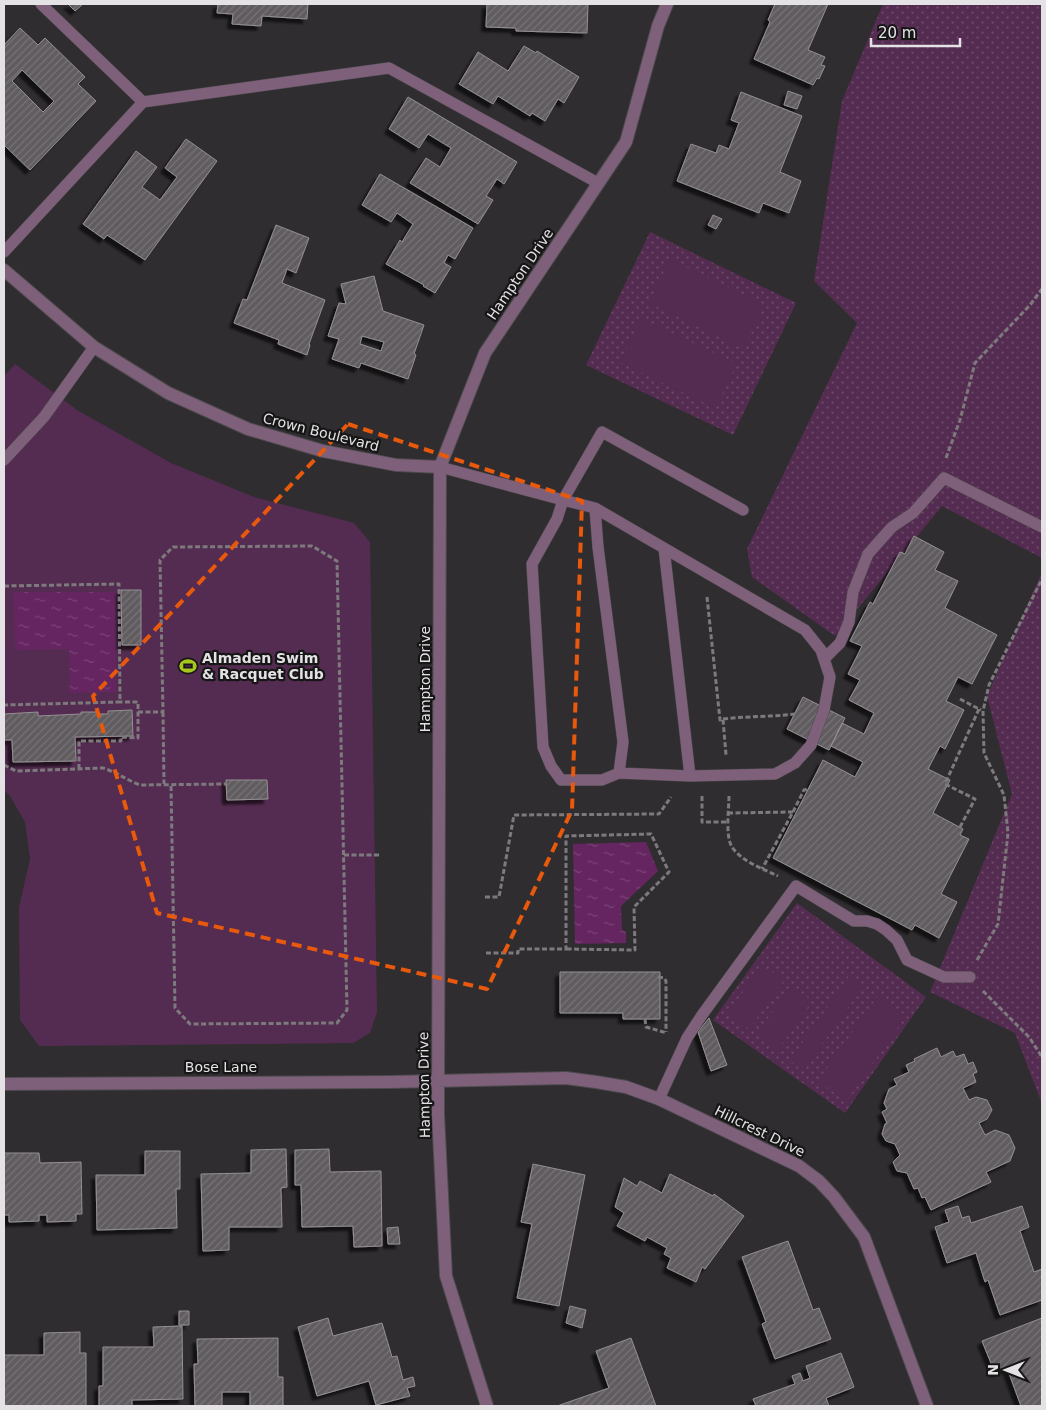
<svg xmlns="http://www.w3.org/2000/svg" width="1046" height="1410" viewBox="0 0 1046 1410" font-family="'DejaVu Sans',sans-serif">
<defs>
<pattern id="green-dots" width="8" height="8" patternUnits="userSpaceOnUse" patternTransform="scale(1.25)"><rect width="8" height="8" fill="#552c51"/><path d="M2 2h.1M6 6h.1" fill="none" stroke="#6d4a6a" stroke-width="1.8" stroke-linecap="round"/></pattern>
<pattern id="water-ripples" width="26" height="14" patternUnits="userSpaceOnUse" patternTransform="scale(1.25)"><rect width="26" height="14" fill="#652560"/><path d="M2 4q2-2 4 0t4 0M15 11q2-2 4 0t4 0" fill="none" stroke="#7b4477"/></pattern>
<pattern id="building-hatch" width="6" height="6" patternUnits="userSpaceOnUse" patternTransform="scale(1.25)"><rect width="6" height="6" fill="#605c5f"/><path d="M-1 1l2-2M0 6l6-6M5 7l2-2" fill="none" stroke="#777376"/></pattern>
<filter id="shadow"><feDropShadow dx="-4.5" dy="4.5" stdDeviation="1" flood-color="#0009"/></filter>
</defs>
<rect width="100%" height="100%" fill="#302d30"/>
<!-- green -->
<path fill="url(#green-dots)" d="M883,4H1042V558L942,506L835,636L752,577L747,549L857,323L814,281L842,101Z
M650,232L796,303L733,435L586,365Z
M1042,572V1104L1015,1033L930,992L1012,794L987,696Z
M797,903L926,997L845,1113L713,1020Z"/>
<!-- pitch -->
<path fill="#552c51" d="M670,259L765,305L743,349L649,303Z
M641,318L737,364L715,408L620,362Z
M15,364L77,410L171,463L254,497L354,523L370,542L377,1012L370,1033L353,1043L39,1046L20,1020L19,907L30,859L25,822L10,796L4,790V376Z
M761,965L784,980L749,1029L728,1014Z
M850,975L864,985L803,1071L790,1061Z
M791,985L812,1001L778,1050L757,1034Z
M878,996L906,1016L846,1101L818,1081Z"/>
<!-- water -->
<path fill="url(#water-ripples)" d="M13,592H115L116,692L70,693L69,649L15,650Z
M646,842L658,871L621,906L622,930L626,932V943L575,944L573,844Z"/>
<!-- building -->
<path fill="url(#building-hatch)" stroke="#949093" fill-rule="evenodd" filter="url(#shadow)" d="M68,4H83L75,11Z
M218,4H308L307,19L262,16L261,26L232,24L233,14L217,13Z
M487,4H588L587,33L516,31V28L486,27Z
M775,4H828L808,50L825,57L821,65L825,66L819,79L817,78L813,85L754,59L770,22L768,20Z
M20,28L38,45L45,38L85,77L78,84L96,101L30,170L4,145V45ZM22,70L54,101L43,112L12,81Z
M524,46L536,53L537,51L579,77L564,103L558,99L545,121L532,113L530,116L498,96L493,104L459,84L478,52L508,71Z
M788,91L802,96L797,109L784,105Z
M741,92L802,116L780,172L801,181L789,213L763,203L759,213L677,181L691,144L716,153L719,145L729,149L739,123L731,120Z
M408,97L517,162L504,184L497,179L486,196L493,200L478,224L410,183L426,158L440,167L451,148L428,134L419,148L389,129Z
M186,139L217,161L145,260L107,235L104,239L83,224L136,151L157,167L142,187L160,200L177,177L165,168Z
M380,174L473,228L455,259L448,255L444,263L451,267L435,293L423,286L424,285L386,264L400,240L402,242L413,224L397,213L391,222L362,205Z
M713,215L722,219L716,229L708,225Z
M276,225L309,238L296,273L287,269L282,283L325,300L309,344L310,345L307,355L278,344L279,340L234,323L243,299L247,300Z
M374,276L383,311L424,325L414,354L416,355L408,379L361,363L359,368L332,359L339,339L328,336L339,303L346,304L341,284ZM362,336L384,342L381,351L360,344Z
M914,536L944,552L935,570L958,581L945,608L997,635L972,684L958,677L946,701L964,710L945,749L940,746L928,769L950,780L933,813L963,829L960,835L969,839L941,894L957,902L939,938L915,925L912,930L773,858L823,760L855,777L863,762L831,746L842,723L864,734L874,713L849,700L860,680L848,674L862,646L850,641L870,602L873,604L900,552L905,554Z
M121,590H141V645H122Z
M803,697L845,718L829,750L787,729Z
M132,710L133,736L75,737L76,761L13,762L12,740H4V714L38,712V716L81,714V712H99V714H108V711Z
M226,780H267L268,799L227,800Z
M560,972H660V1019H623V1013H560Z
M709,1018L727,1065L711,1071L698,1032Z
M937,1048L941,1057L953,1051L956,1057L964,1054L968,1064L973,1062L977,1072L973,1074L976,1082L963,1088L969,1100L976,1097L987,1100L992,1110L987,1119L979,1123L985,1135L995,1130L1009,1135L1015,1148L1010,1161L986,1172L991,1182L931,1210L925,1197L922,1198L918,1188L914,1189L907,1173L897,1171L893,1162L900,1155L895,1144L886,1141L882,1134L885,1124L887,1123L882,1112L887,1109L884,1103L889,1089L897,1085L894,1079L909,1072L906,1065L915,1061L914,1059Z
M286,1149L287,1187L281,1188L282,1227H229V1250L203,1251L201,1174L251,1173V1150Z
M329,1149L330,1172L381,1171L382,1246L354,1247L353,1226L302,1227L301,1185H295V1150Z
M145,1151H180V1189H176L177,1228L97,1230L96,1175H145Z
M4,1153H39L40,1163L81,1162L82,1214H76V1221L47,1222V1215H39V1221L9,1222V1215H4Z
M533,1164L585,1175L559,1306L517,1298L532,1224L521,1222Z
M670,1174L713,1196L714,1194L744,1216L705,1269L702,1267L696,1282L667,1268L671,1258L664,1254L667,1248L647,1237L645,1241L617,1226L624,1213L615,1207L624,1178L637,1186L640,1181L662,1193Z
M958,1206L962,1218L969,1216L971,1223L1022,1206L1029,1227L1020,1231L1034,1272L1042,1269V1300L1000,1315L988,1280L985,1282L976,1253L947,1263L935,1227L949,1222L945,1210Z
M398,1227L400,1244H388L387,1228Z
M788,1241L813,1310L819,1308L831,1339L775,1359L762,1324L766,1322L742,1257Z
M570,1306L586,1310L582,1328L566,1323Z
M179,1311H189V1325H179Z
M328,1318L333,1336L382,1323L392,1357L397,1356L403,1380L413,1377L415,1386L407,1388L410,1396L376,1405L369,1381L317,1396L298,1327Z
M1042,1318V1406H1021L1007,1368L995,1373L982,1341Z
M182,1326L183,1399L132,1400V1406H99V1386H103V1347H154L153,1327Z
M80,1332V1353H86V1406H4V1355H44V1333Z
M278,1338V1377H283V1406H250V1392H222V1406H195L194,1364H198L197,1339Z
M631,1338L656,1406H557L609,1388L596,1351Z
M841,1353L854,1387L826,1398L829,1406H756L753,1399L795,1384L792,1376L800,1373L803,1381L810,1378L806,1366Z"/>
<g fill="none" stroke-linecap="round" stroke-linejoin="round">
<!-- service casing -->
<g stroke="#4d4a4d" stroke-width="12">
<path id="service" d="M41,4L143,102
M4,252L143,102L389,68L598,183
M4,460L44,417L94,347
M440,467L563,500L602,432L743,510
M595,508L598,547L623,742L619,773L602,780H561L551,766L543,747L532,564L557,519L563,500L595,508L805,630L821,650L830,677L824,710L811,745L795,763L775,774L690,776L619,773
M664,548L690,776
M824,659L840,643L849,622L853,592L868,554L892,527L913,513L944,478L1042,527
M659,1099L687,1038L702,1015L796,886L854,921H867L877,924L886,930L897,940L907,960L944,977H970"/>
</g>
<!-- minor casing -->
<g stroke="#4d4a4d" stroke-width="14">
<path id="minor" d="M4,270L94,347L168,393L248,429L323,451L396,465L440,467
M4,1084L390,1082L566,1078L596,1082L626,1087L659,1099L799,1166L819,1181L834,1197L864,1237L927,1406
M487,1406L446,1276L438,1114L440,467L485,353L626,142L658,26L667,4"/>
</g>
<!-- path -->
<path stroke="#7d7a7d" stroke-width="3" stroke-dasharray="5 2.5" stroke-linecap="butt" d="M946,458L960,420L975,363L1030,305L1042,289
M4,586L119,584L120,702L4,705
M707,597L720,720L723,719L726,755
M960,699L981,710
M138,712H163L160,560L173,547L312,546L337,561L347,1010L337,1023L190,1024L175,1008L171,785
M163,712L164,784
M723,719C748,716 771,717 795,714
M4,765L16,771L103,768C116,772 127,780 140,785L226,784
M79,769V741H121V737L138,738V702H120
M702,796V822H728
M729,796C729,809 725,836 732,847C741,861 763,869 778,876
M793,812L804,790L808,789
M728,813L793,812L762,869
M960,827L975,799L945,784L979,709
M344,855H380
M485,897H499L514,815L659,814L671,797
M486,953H518V949H566V836L651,834L669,872L634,907L635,950L566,949
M977,960L998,924L1008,833L1004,795L984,753L983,711L989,685L1042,579
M658,977L664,978L666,981V1032
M983,991L1029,1037L1042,1057
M645,1019L646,1027L667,1033"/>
<!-- service -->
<use href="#service" stroke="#7e607a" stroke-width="11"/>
<!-- minor -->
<use href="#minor" stroke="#7e607a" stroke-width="12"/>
</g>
<!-- marked area -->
<path fill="none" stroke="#e8590c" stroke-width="4" stroke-dasharray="10 6" stroke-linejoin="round" d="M348,424L582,501L572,810L487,989L157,913L93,696Z"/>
<!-- icons -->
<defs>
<g id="stadium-bare" transform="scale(1.35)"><path d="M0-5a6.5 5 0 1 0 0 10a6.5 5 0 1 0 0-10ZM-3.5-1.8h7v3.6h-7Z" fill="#a7c71e" stroke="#171617" stroke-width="2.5" paint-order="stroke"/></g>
</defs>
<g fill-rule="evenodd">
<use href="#stadium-bare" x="188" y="666"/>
</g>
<g text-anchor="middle" stroke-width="4.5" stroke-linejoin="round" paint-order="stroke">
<!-- street labels -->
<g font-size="14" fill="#e4e2e4" stroke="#171617">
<text transform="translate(520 274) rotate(-56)" y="5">Hampton Drive</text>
<text transform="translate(321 432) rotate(14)" y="5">Crown Boulevard</text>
<text transform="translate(425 679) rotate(-90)" y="5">Hampton Drive</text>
<text x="221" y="1072">Bose Lane</text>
<text transform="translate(424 1085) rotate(-91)" y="5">Hampton Drive</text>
<text transform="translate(760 1131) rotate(26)" y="5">Hillcrest Drive</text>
</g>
<!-- poi labels -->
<g font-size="14" font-weight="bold" fill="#e4e2e4" stroke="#171617" text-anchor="start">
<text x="202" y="663">Almaden Swim<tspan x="202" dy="16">&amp; Racquet Club</tspan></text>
</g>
</g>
<!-- border -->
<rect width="1046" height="1410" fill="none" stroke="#e4e2e4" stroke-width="10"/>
<!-- north arrow -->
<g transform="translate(1006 1370) rotate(270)" stroke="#171617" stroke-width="4" paint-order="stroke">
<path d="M0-4L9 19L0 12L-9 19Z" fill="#e4e2e4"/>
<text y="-8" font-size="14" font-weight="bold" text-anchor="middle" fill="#e4e2e4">N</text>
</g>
<!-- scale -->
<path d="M871 38v8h89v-8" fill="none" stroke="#e4e2e4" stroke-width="2.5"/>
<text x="878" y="38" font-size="15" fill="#e4e2e4" stroke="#171617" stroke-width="4" paint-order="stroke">20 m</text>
</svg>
